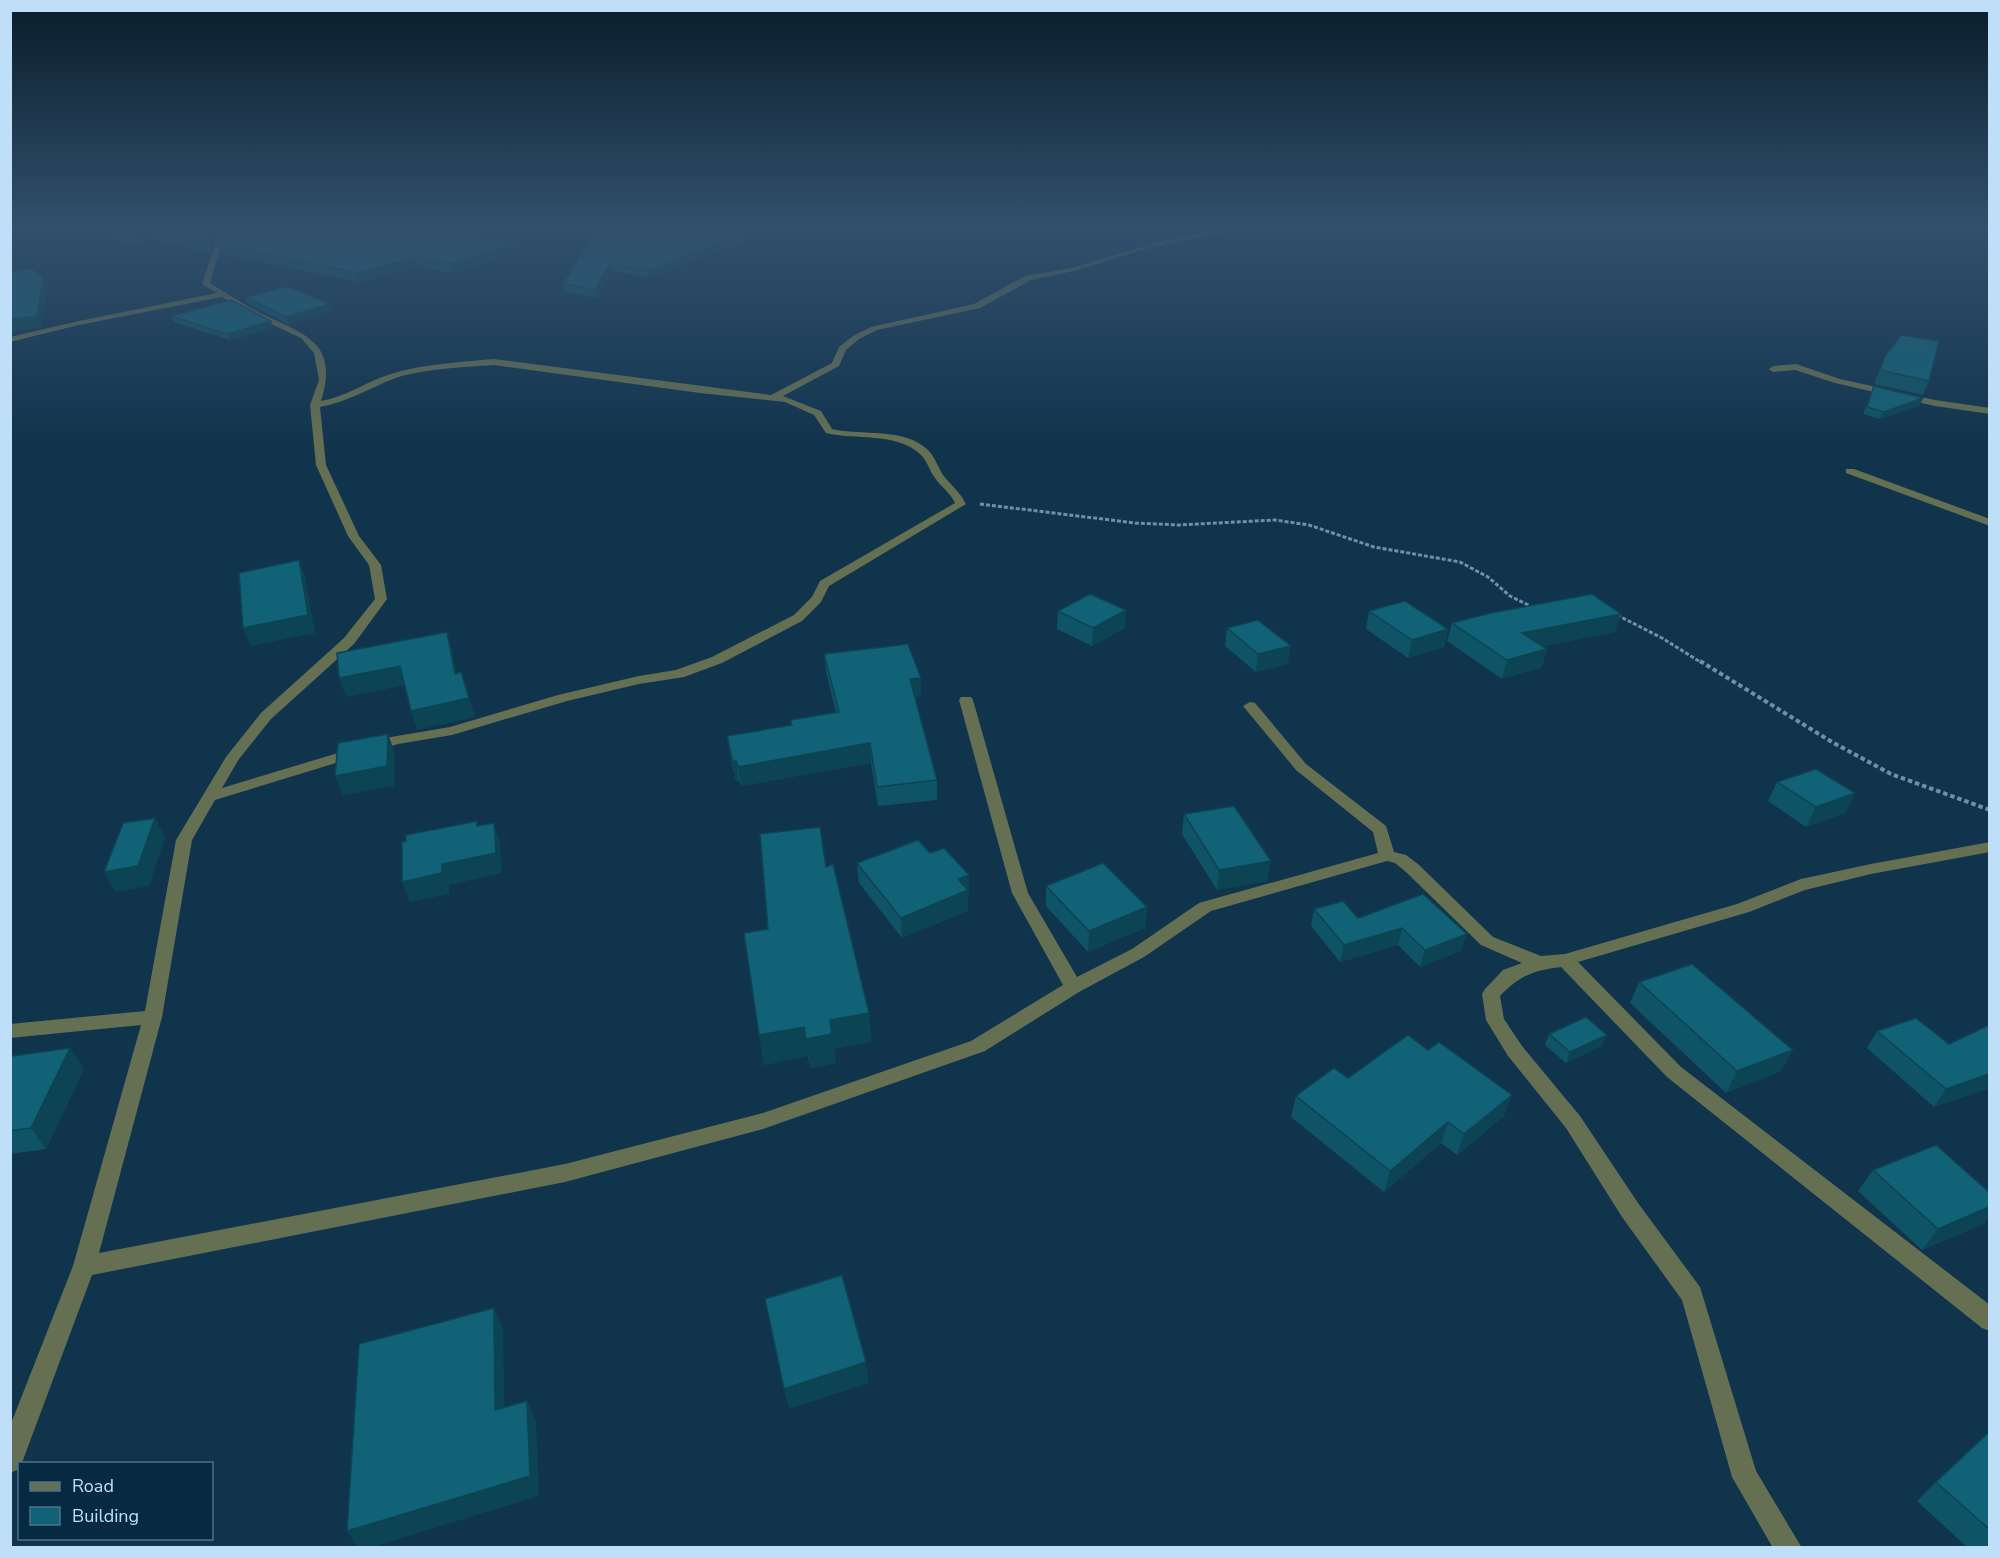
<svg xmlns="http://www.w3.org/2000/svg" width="2000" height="1558" viewBox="0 0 2000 1558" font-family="'Nunito Sans',sans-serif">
<rect width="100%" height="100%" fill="#11344d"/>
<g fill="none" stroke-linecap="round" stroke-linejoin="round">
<!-- path-far1 -->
<path stroke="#6f90aa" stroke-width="3" stroke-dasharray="4 2" stroke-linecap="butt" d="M980,504L1135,523L1179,525L1275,520L1309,525L1374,547L1460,562L1488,577L1510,596L1532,607
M1617,615L1662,638L1702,663"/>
<!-- path -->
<path stroke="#6f90aa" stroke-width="4" stroke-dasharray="4.5 3" stroke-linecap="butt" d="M1700,661L1832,742L1891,774L1990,810"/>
<!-- minor -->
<path fill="#656f52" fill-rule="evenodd" d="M10,226H17L10,228Z
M228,226H234L223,238L210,283C226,293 241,303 258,312C303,334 340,341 321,401C346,397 367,381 391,374C423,364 460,362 494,359L771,395L832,363L839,347L853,336L871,327L974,304L1025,276L1071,268L1162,241L1234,226H1244L1224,232L1152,247L1074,271L1031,280L980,308L877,330L859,339L846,350L839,366L783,396L821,411L832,429C862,436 904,427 928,450C935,457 938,467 943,475C951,485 960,492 966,504L829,586L821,602L802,621L722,663L684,677L639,684L567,701L452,735L398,744L215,800L192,840L162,1017L99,1253L565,1164L763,1113L971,1041L1063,985L1012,893L959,700L961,697H971L973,700L1028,893L1077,977L1132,949L1199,903L1378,853L1373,832L1296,770L1243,706L1250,702L1255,703L1306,764L1386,826L1394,852L1406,855L1418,864L1493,937L1541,956L1565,954L1737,904L1801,879L1871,864L1990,842V852L1871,874L1805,890L1749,912L1578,962L1681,1067L1990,1305V1331L1982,1328L1667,1077L1561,967C1534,970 1519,976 1500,996L1504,1019L1522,1046L1580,1116L1638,1203L1700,1287L1756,1471L1802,1548H1773L1732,1477L1682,1300L1622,1217L1566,1128L1508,1056L1486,1020L1482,994L1485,989L1503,970L1522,963L1481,945L1406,872L1395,863L1387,861L1211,911L1144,957L1079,992L985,1051L763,1129L565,1182L92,1275L23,1460L19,1469L10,1473V1426L73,1266L141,1025L10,1038V1024L145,1011L176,840L226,757L261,713L344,638L375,599L369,565L348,536L316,465L310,405L319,380L314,353L301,338L250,314L222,297L79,325L10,342V337L79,321L217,293L202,284L217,238ZM494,365L700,393L785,402L814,415L826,433C855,440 896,432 920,454C927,460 929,470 935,478C941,487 950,492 955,503L820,581L812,597L794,615L712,657L676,670L639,676L558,695L450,727L391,737L222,788L239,759L271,719L354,644L387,599L381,565L359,536L326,465L320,407C347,402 368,389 393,379C419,369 466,367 494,365Z
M1796,364L1840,379L1935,400L1990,408V414L1935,406L1835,383L1795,370L1773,372L1769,369L1773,366Z
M1846,469H1854L1990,519V526L1846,473Z"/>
</g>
<!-- wall -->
<path fill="#0f5366" d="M103,226H225L215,236L210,252L155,240L123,245Z
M635,226H787L648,278L611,270L597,298L564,292L563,284Z
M217,245L518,251L454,273L417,267L360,282L221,254Z
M245,297L330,304L332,311L288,324L247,303Z
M171,316L274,328L230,340L174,322Z
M1887,351L1929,381L1923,395L1874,384Z
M1871,394L1923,398L1920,405L1880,419L1863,414Z
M1058,611L1125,628L1092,646L1057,629Z
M1369,611L1448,629L1444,647L1408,658L1366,629Z
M1452,623L1615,632L1543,646L1542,667L1502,679L1447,641Z
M1227,628L1288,664L1256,672L1225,646Z
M824,654L921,696L914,697L937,780V800L878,806L871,763L741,786L739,781H736L730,755L727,736L791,725L790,720L836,712L826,672Z
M1777,782L1855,793L1845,813L1806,827L1768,801Z
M1184,814L1271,861L1267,881L1217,890L1182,834Z
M930,853L969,875V895L968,896V911L902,938L859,883L857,863Z
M826,867L869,1013L871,1042L834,1049L836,1063L810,1068L808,1056L764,1065L768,929Z
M1046,886L1147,907L1145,928L1088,952L1046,906Z
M1423,894L1461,951L1420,967L1398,945L1340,962L1311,926L1314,909L1358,918Z
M1639,982L1781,1071L1726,1093L1630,1003Z
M1877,1031L1989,1088L1934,1107L1867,1048Z
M1549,1034L1602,1046L1566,1063L1545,1045Z
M70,1048L84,1069L46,1149L10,1154V1059Z
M1348,1078L1504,1116L1457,1155L1441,1143L1384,1192L1291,1117L1296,1096Z
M1873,1170L1985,1223L1922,1250L1858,1191Z
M1989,1432V1548H1968L1917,1501L1936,1482Z"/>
<!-- shaded-wall -->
<path fill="#0c4453" d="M214,226H225L215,236L210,252L207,243L212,228Z
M767,226H787L648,278L647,271Z
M152,231L155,240L123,245L119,236Z
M516,242L518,251L454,273L452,264Z
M414,258L417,267L360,282L357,273Z
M610,263L611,270L597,298L595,290Z
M43,277L47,288L42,327L10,333V320Z
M330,304L332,311L288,324L286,317Z
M271,321L274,328L230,340L227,334Z
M1923,398L1920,405L1880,419L1884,412Z
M299,560L305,577L315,633L251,646L243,628Z
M1126,610L1125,628L1092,646L1093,628Z
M1621,614L1615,632L1517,651L1522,633Z
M1448,629L1444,647L1408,658L1412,640Z
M447,632L452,650L460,692L455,674Z
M1291,646L1288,664L1256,672L1258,654Z
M1547,649L1542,667L1502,679L1507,660Z
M400,666L406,685L346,697L339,678Z
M921,678V696L910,698V679Z
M469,698L475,717L417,730L411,711Z
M388,734L395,753L394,786L343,795L335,776Z
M870,743L871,763L741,786L738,767Z
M736,761L739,781H736L733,762Z
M1855,793L1845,813L1806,827L1816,807Z
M155,818L165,838L149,886L115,892L104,872Z
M494,823L500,843L502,873L449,885V894L410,902L402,882L442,864Z
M1271,861L1267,881L1217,890L1219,870Z
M969,875V895L968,896V911L902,938L901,918L958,879Z
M1147,907L1145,928L1088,952L1089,931Z
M1402,928L1398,945L1340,962L1344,945Z
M1467,934L1461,951L1420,967L1425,950Z
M869,1013L871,1042L834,1049L836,1063L810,1068L806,1039L830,1020Z
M804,1027L808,1056L764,1065L759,1035Z
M1607,1035L1602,1046L1566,1063L1570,1052Z
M70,1048L84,1069L46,1149L31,1128Z
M1793,1050L1781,1071L1726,1093L1737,1071Z
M1989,1074V1088L1934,1107L1946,1089Z
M1512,1095L1504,1116L1457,1155L1464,1134Z
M1448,1122L1441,1143L1384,1192L1390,1171Z
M1989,1207V1217L1985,1223L1922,1250L1938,1229Z
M494,1308L503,1329L505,1431L495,1410Z
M866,1362L869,1383L789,1409L784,1389Z
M527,1401L536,1421L539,1496L369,1548H358L347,1531Z"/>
<!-- building -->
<path fill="#116177" stroke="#0c4453" stroke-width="1.5" d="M109,226H214L212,228L207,243L152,231L119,236Z
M226,226H424L516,242L452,264L414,258L357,273L217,245L222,230Z
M635,226H767L647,271L610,263L595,290L563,284L592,236Z
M31,268L43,277L37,316L10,320V272Z
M288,286L330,304L286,317L245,297Z
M231,300L271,321L227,334L171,316Z
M1901,335L1939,341L1929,381L1880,370L1887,351L1889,352Z
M1874,386L1923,398L1884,412L1867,407Z
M299,560L308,615L243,628L239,573Z
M1090,594L1126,610L1093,628L1058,611Z
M1592,594L1621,614L1522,633L1547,649L1507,660L1452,623L1491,613Z
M1405,601L1448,629L1412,640L1369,611Z
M1258,620L1291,646L1258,654L1227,628Z
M447,632L455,674L461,672L469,698L411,711L400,666L339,678L337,653Z
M908,644L921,678L910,679L937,780L877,787L870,743L738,767L736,761L733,762L727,736L792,725L790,720L839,712L824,654Z
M388,734L387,766L335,776L338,743Z
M1816,769L1855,793L1816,807L1777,782Z
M1234,806L1271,861L1219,870L1184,814Z
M155,818L138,866L104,872L123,823Z
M477,821V826L494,823L496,853L442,864V873L402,882V842L406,841V835Z
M820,827L826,867L833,864L869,1013L830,1020L832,1034L806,1039L804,1027L759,1035L744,933L768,929L760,834Z
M918,840L930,853L944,848L969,875L958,879L968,890L901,918L857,863Z
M1103,863L1147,907L1089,931L1046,886Z
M1423,894L1467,934L1425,950L1402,928L1344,945L1314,909L1343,901L1358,918Z
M1692,964L1793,1050L1737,1071L1639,982Z
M1586,1017L1607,1035L1570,1052L1549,1034Z
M1916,1018L1949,1044L1989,1025V1074L1946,1089L1877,1031Z
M1408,1035L1428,1050L1439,1042L1512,1095L1464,1134L1448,1122L1390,1171L1296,1096L1334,1068L1348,1078Z
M70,1048L31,1128L10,1131V1059L12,1056Z
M1936,1145L1989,1192V1207L1938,1229L1873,1170Z
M842,1275L866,1362L784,1389L765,1299Z
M494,1308L495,1410L527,1401L530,1476L347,1531L359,1344Z
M1989,1432V1529L1936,1482Z"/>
<!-- sky -->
<linearGradient id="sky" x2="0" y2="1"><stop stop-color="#091d2a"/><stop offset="0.51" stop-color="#32506d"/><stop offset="1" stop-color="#32506d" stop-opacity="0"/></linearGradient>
<rect width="2000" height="444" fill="url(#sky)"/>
<!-- border -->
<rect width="2000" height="1558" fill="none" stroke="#bfdff9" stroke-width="24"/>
<!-- legend -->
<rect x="18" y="1462" width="195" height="78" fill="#052a42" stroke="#4f728b" stroke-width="1.5"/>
<rect x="30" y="1482" width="30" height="9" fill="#656f52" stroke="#4f728b" stroke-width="1.5"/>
<text x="72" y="1492" font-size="18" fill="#bfdff9">Road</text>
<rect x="30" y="1507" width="30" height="18" fill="#116177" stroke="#4f728b" stroke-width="1.5"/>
<text x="72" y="1522" font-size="18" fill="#bfdff9">Building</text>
</svg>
